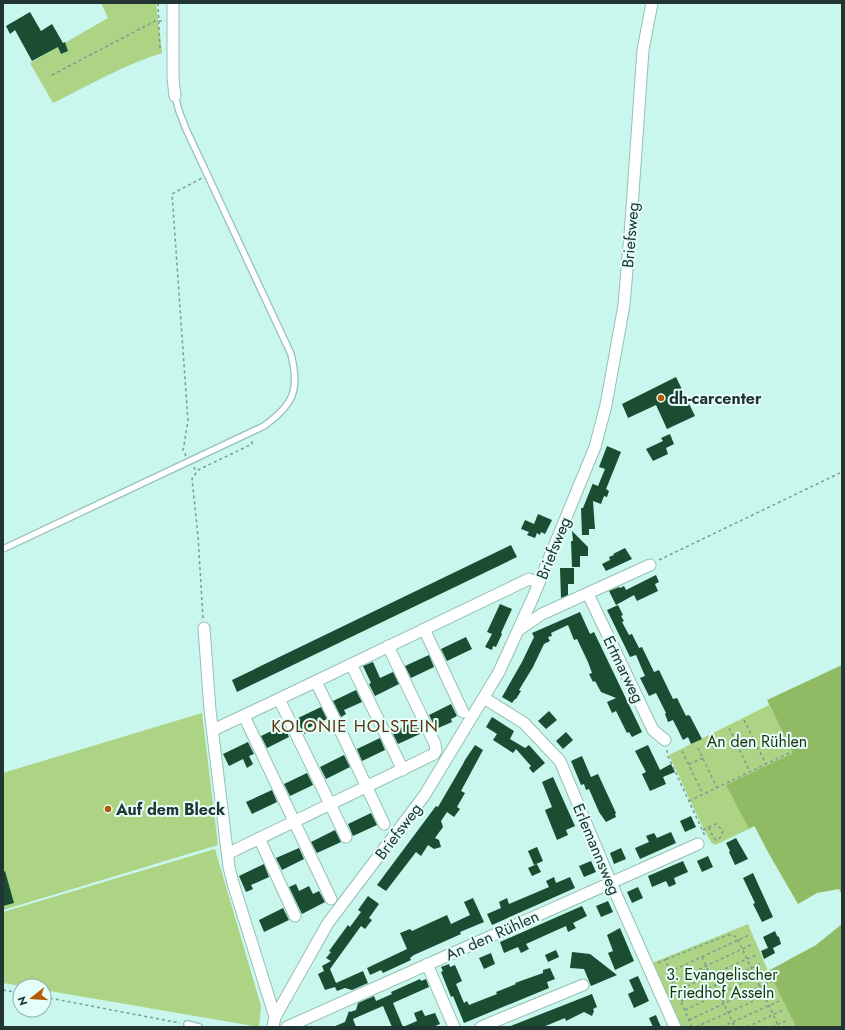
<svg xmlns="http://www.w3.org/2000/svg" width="845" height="1030" viewBox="0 0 845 1030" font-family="Jost,sans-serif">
<rect width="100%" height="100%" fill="#c9f6ed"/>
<!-- green -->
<path fill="#acd484" d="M101,3H156L162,53C124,65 89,85 53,103L30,63L108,18Z
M769,705L794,753L727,785L749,829L715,845L711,842L703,828L669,755Z
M202,713L218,845L3,910V773Z
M215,849L261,1006L259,1027L44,990V986H21L3,983V912Z
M748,924L768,971L796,1027H680L652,963Z"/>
<!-- forest -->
<path fill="#91ba65" d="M842,665V895L839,889L817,893L798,904L769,854L756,829L754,826L749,829L726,785L793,753L767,700Z
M842,924V1027H796L768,971L816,945Z"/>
<!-- building -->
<path fill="#1a4d31" d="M30,12L41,31L52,24L63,43L65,42L68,51L61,54L58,47L32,61L15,30L10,34L6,26Z
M676,377L695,416L667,429L656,405L628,418L622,404Z
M670,434L674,444L666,448L668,454L653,461L646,449L663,441L661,438Z
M607,446L621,452L606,489L609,491L607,497L604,496L601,504L593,501L595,529H589V535H582L581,508H583L593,483V484L598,486L605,469L599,467Z
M538,514L552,520L545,534L541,532L540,535L537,533L535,538L527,535L529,532L521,529L525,520L534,524Z
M572,531L588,547V556H580V567H572L571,541H573Z
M511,545L517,557L237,692L232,680Z
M625,548L632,559L606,571L602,564L610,560L609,557L614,555L613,554Z
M560,568H574V584H568V595L561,598Z
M656,575L659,582L655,584L658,591L637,601L634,595L616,605L609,591L619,587L620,588L624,586L626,590Z
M500,604L512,609L501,633L502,634L496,647L493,646L492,650L485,647L492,634L487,632Z
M618,605L623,615L621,616L624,621L622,622L629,635L632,634L639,648L642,647L654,672L659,670L673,699L677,698L686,716L688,715L690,716L702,739L691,744L688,737L683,740L673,720L668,722L665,714L666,713L656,693L649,696L640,678L645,676L636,655L630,657L607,610Z
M580,612L590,634L594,632L642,732L632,737L629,732L627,733L616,711L612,713L607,702L616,698L601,692L595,681L593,682L589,674L592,673L588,662L577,639L574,640L568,625L551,633L552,636L548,637L550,641L544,644L533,667L519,690L521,691L516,699H515L512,703L502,697L522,662L534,637L532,633Z
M466,637L472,649L447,661L441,649Z
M429,655L434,667L411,678L405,666Z
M373,662L380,678L393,672L399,684L375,696L369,684L371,683L363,666Z
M356,690L362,702L344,710L346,714L341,717L333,701Z
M451,704L457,716L451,719L452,722L436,729L429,715Z
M321,707L327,719L308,728L310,731L304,734L296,719Z
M549,711L557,720L546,729L538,721Z
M492,717L514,731L510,739L525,748L529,745L545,763L533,773L529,768L531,766L516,749L513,753L493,740L497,734L486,727Z
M416,721L422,733L398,744L392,732Z
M284,725L289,737L267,748L261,736Z
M566,732L573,740L563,749L556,741Z
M380,738L385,750L362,761L357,749Z
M248,742L254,754L249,756L253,764L247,768L243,759L229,766L223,754Z
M475,745L483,750L461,791L465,793L457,807L460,809L454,817L447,812L441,821L443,827L435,838L439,840L441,847L434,849L428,845L421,856L416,852L386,891L377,885L436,806L438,807L463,764L465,760Z
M648,745L660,770L671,764L675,772L663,777L666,784L650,791L642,774L646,772L635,751Z
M344,755L350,767L326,779L320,767Z
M582,756L591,777L598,774L616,813L615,814L616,817L606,822L599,812L589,789L586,790L584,784L581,785L571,761Z
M307,773L313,785L290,796L284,784Z
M553,777L575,826L566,830L568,835L557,840L545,810L552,807L542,782Z
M272,790L277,802L252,814L246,802Z
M371,813L377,825L353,836L348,824Z
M691,816L696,827L685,832L680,821Z
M335,830L341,842L317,853L311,842Z
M671,832L676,843L640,859L635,848L649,842L646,836L654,833L657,838Z
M736,838L748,859L735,865L729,852L730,851L726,843Z
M537,847L543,861L534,865L528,851Z
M299,848L304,859L282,870L276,858Z
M621,848L626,859L614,864L610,853Z
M708,856L713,867L702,872L697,861Z
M591,861L596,872L584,877L579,866Z
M683,861L688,872L674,878L676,884L669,887L666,881L652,887L648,876Z
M264,864L269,877L251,885L253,889L246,892L239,876Z
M537,864L541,872L532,876L528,868Z
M5,871L14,903L3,906V872Z
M753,873L773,917L762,922L753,904L755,903L743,878Z
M554,877L556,883L570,877L575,888L492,925L487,914L501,908L499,902L507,898L509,904L535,893L549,887L546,881Z
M296,884L299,891L309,886L313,894L319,891L325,902L302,914L289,887Z
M638,887L643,898L632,903L627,892Z
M368,896L379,904L369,918L372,920L365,929L361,926L330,969L336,983L363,971L368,983L352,990L345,988L337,991L335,987L325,990L318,974L324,971L322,966L331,961L326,958L331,952L329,951L348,925L350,927L361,912L358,910Z
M473,898L484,922L460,932L461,934L414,955L410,958L411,960L383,973L381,970L370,975L367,968L407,949L400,933L410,929L412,931L447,915L451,924L470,915L464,902Z
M608,901L613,912L601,917L596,906Z
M582,906L587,916L573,923L576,928L568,932L566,926L526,944L529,949L521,953L518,947L504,953L500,942Z
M283,908L289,920L264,932L259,920Z
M620,928L634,961L615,970L608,953L613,951L607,935Z
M775,931L777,936L779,937L781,944L773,948L775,953L764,959L761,951L768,948L763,937Z
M556,950L559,957L548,962L545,955Z
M572,952L590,954L617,975L591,986L584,969L570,968Z
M491,953L495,964L484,969L479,958Z
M449,964L450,967L455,965L462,981L456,984L464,1003L467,1001L469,1005L497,994L496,992L516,984L515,983L543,973V970L550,968L555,979L547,982L549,988L464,1023L453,996L451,997L441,972L443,971L441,967Z
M638,976L649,1001L634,1008L628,994L634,991L629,980Z
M420,979L421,981L426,979L429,987L393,1003L403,1027L417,1021L414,1013L422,1010L425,1016L435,1013L440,1024L433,1027H392L383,1006L353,1019L356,1027H333L345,1022L349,1011L350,1012L356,1010L358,1003L374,996L376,1001L392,994L391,992Z
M592,994L597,1007L593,1009L594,1011L592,1016L584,1012L566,1021L565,1018L543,1027H508Z
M656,1015L658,1020L661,1027H653L649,1018Z"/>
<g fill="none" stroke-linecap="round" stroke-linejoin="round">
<!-- lane casing -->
<g stroke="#94c0b7" stroke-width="8">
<path id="lane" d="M3,549L264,426C294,404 300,390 291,354L186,129L179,111L175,96
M187,1024L199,1027"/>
</g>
<!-- street casing -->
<g stroke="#94c0b7" stroke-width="13">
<path id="street" d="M173,3V78L175,96
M588,594L653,730L665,740
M204,628L210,710L229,867L233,883L275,1017
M424,629L463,712
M520,629L542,614L650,565
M351,664L403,770
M316,682L343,736L384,824
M484,698L524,723L560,761L611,883L675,1027
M279,699L346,837
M244,716L331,899
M213,730L279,699L529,579L539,583
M259,838L295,916
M229,853L434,754L436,751L435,744L388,646
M427,964L454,1027
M273,1027L275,1017L328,923L424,796L499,672L534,595L595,447L606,405L624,305L631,222L643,50L652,3
M287,1027L698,844
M481,1027L583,985"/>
</g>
<!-- path -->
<path stroke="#7b9b95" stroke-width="1.5" stroke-dasharray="3 3" stroke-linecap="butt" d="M158,3L160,50
M52,75L155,21H162
M186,456L183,450C185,441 186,431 188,421L172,194L202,178
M194,467L196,472
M659,560L842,472
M203,618L198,536L192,479L198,470L252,444V440
M744,720L766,764
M729,728L750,772
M698,748L717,788
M667,750L668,756L705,836
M682,751L703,794
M689,764L703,758
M689,801L789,753
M703,830L716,824L723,831C722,835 720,839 716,840L714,838L708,827
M702,957L735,1027
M658,963L667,959
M669,972L749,935
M672,982L753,944
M3,990L20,993
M676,991L758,954
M44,997L180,1023
M681,1001L762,963
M685,1010L766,972
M689,1020L772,981
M692,1027L668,972L667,959L728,935C733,935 736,936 738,940L779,1027
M696,1027L776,991
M722,1027L779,1001
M747,1027L783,1010
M772,1027L788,1020"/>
<!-- lane -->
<use href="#lane" stroke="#fff" stroke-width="5.5"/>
<!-- street -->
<use href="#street" stroke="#fff" stroke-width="11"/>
</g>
<!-- markers -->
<g fill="#b65905" stroke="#e4fff9" stroke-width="1.5">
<circle cx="661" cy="398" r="4"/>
<circle cx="108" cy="809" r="4"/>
</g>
<g text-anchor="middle" stroke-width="4" stroke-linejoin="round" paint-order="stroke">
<!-- street labels -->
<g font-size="16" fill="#233532" stroke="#e4fff9">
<text transform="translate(630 235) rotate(-85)" y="6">Briefsweg</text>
<text transform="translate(553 548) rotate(-68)" y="6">Briefsweg</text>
<text transform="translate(624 669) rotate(64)" y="6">Ertmarweg</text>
<text transform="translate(398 831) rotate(-53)" y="6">Briefsweg</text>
<text transform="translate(597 849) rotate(67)" y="6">Erlemannsweg</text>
<text transform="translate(492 935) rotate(-24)" y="6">An den Rühlen</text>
</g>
<!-- poi labels -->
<g font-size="16" font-weight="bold" fill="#233532" stroke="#e4fff9" text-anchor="start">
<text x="669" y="404">dh-carcenter</text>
<text x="116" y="815">Auf dem Bleck</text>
</g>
<!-- park labels -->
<g font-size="16" fill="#1f2f0b" stroke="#e4fff9">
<text x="757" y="747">An den Rühlen</text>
<text x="722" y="980">3. Evangelischer<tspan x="722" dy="18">Friedhof Asseln</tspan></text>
</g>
<!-- neighbourhood labels -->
<g font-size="17" letter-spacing="1" fill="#623414" stroke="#e4fff9">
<text x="355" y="732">KOLONIE HOLSTEIN</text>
</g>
</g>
<!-- border -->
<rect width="845" height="1030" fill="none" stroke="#233532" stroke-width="8"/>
<!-- north arrow -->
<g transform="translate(32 998) rotate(253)"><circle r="19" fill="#e4fff9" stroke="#97aea9"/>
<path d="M0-3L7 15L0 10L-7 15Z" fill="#b65905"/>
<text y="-6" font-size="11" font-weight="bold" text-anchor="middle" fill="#233532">N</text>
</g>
</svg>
